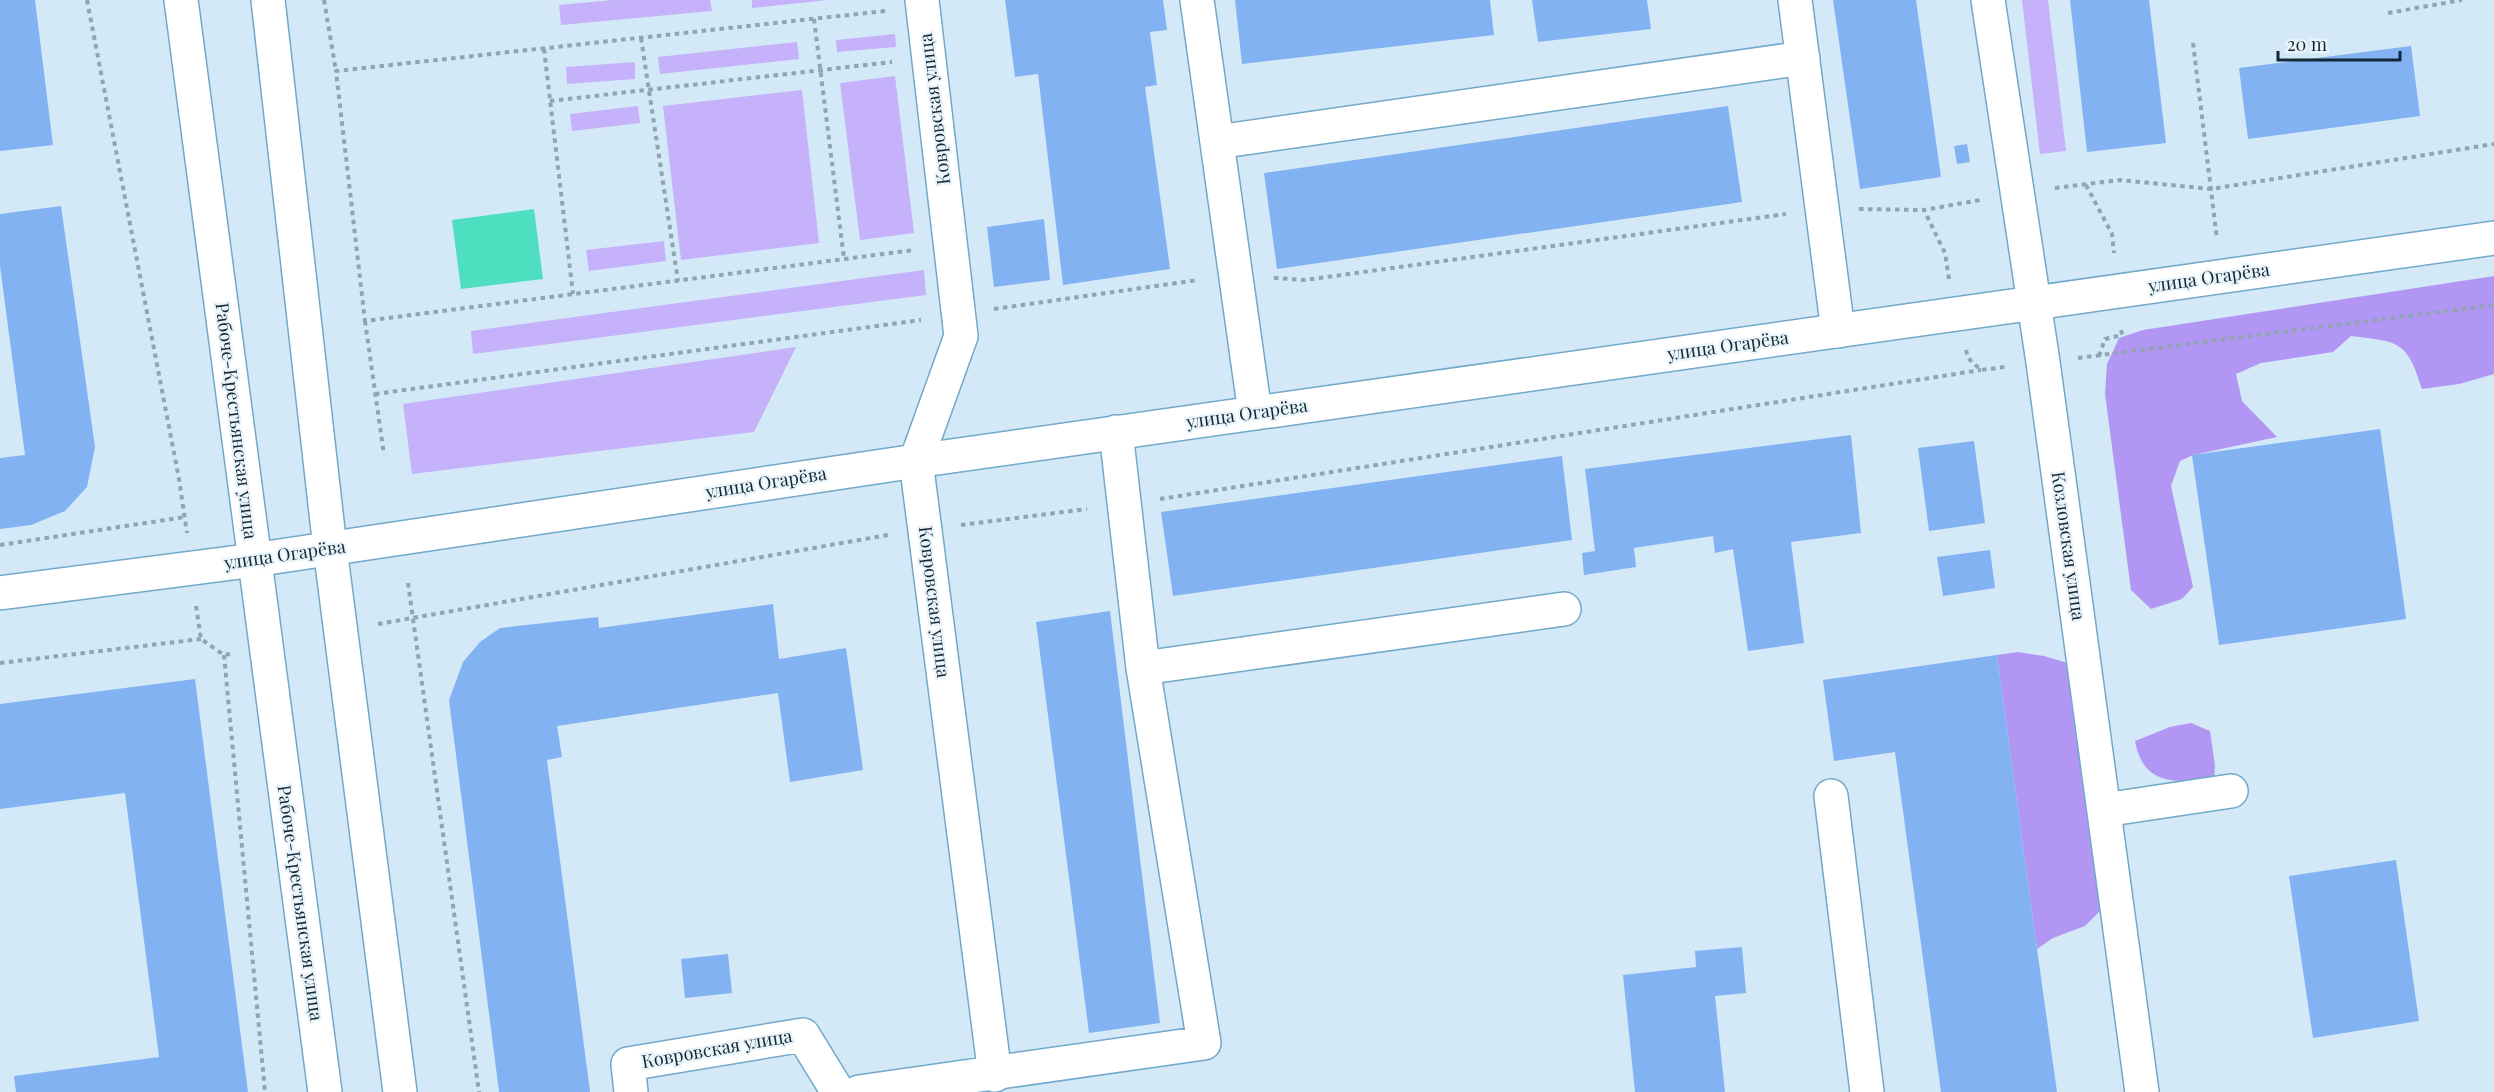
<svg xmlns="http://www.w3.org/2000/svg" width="2494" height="1092" viewBox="0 0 2494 1092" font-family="'Playfair Display',serif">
<rect width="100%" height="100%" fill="#d3e9f7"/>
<!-- green -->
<path fill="#c5b2fa" d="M613,0H710L712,11L561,25L559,5Z
M752,0H828L752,8Z
M2022,0H2048L2066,151L2040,154Z
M895,34L896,47L837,52L836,40Z
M797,42L799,59L660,74L658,57Z
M635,62V79L567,84L566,67Z
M895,76L914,233L860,240L840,83Z
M802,90L819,243L681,260L663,106Z
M638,106L640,123L572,131L570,114Z
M664,241L666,261L589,271L586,250Z
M924,270L926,295L473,354L471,331Z
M796,347L754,432L412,474L403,404Z"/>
<!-- forest -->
<path fill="#b197f3" d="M2494,276V374L2459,384L2422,389C2407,340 2399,342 2351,336L2333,352L2261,363L2236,374L2242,401L2277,437L2193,455L2180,461L2171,486L2193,587L2182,599L2151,609L2131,590L2105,394L2107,364L2119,338L2143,330Z
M2018,652L2044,656L2071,664L2104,907L2085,926L2053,938L2037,949L1997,655Z
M2191,723L2210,731L2215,766L2214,782C2176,780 2144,788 2135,741L2170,727Z"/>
<!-- water -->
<path fill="#4ddfc0" d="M534,209L543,279L461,289L452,220Z"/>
<!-- building -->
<path fill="#83b2f2" d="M0,0H35L53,145L0,151Z
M1005,0H1163L1167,30L1150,32L1157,85L1145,87L1170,269L1063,285L1038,74L1015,77Z
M1235,0H1490L1494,35L1242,64Z
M1532,0H1647L1651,29L1538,42Z
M1833,0H1916L1941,177L1860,189Z
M2070,0H2149L2166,143L2087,152Z
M2411,46L2420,116L2248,139L2239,68Z
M1728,106L1742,202L1277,269L1264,173Z
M1967,144L1970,162L1957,164L1954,146Z
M61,206L95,447L87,487L65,511L31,525L0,529V458L25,455L0,266V214Z
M1044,219L1050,280L994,287L987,227Z
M2380,429L2406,619L2219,645L2192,455Z
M1851,435L1861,533L1791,542L1804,643L1748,651L1733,549L1715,553L1713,536L1634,548L1636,567L1584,575L1582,553L1595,551L1585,469Z
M1974,441L1985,523L1929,531L1918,448Z
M1562,456L1572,540L1173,596L1161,512Z
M1990,550L1995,588L1943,596L1937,557Z
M773,604L779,659L846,648L863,770L790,782L778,693L557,726L562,757L547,760L590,1092H499L449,700L463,662L480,642L500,628L598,617L599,628Z
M1110,611L1160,1023L1089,1033L1036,622Z
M1997,655L2037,949L2057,1092H1941L1895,752L1834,761L1823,680Z
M195,679L248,1092H16L14,1076L159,1057L125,793L0,809V704Z
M2396,860L2419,1021L2313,1038L2289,876Z
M1742,947L1746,993L1715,996L1725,1092H1635L1623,975L1696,967L1695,951Z
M728,954L732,993L685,998L681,959Z"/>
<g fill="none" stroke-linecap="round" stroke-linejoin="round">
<!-- minor casing -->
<g stroke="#72a8c9" stroke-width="36">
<path id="minor" d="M922,0L961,336L916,461L995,1075
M1197,0L1255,413
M1795,0L1838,331
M1988,0L2043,362L2142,1092
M1217,142L1803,58
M0,593L254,560
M1143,668L1564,609
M1831,796L1867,1092
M2104,810L2231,791
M631,1092L628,1064L803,1035L838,1092
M859,1092L1204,1043L1143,668L1116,432"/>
</g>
<!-- major casing -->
<g stroke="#72a8c9" stroke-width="36">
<path id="major" d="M181,0L325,1092
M268,0L330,548L400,1092
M254,560L916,461L2494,238"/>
</g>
<!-- path -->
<path stroke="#8fa5b3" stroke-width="4" stroke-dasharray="4.5 4.5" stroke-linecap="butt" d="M87,0L179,479L187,533
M324,0L336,71
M885,11L336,71L365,321L914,250
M2388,13L2462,0
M814,19L844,259
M641,38L678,281
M2193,43L2217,239
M544,49L573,294
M550,101L892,62
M2086,185L2112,234L2114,253
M2055,188L2120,180L2211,189L2494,144
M1859,209L1924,210
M1274,278L1305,280L1786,214
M1949,279L1945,253L1924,210L1980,200
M994,309L1198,280
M365,321L384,455
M1966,350L1968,358L1981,370L2005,367
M2099,356L2105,339L2122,335L2121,329
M2078,358L2494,305
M375,394L921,320
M1160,499L1981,370
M961,525L1087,509
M0,545L185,517
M408,583L479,1092
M196,606L201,639L224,655L230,654
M378,624L888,535
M224,655L265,1092
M0,663L201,639"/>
<!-- minor -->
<use href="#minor" stroke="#fff" stroke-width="33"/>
<!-- major -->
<use href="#major" stroke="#fff" stroke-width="33"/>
</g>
<g text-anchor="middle" stroke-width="4.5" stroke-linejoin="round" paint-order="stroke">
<!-- street labels -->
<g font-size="18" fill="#132936" stroke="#eaf4fb">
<text transform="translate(935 109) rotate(-97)" y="6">Ковровская улица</text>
<text transform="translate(2209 278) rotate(-8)" y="6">улица Огарёва</text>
<text transform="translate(1728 346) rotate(-8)" y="6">улица Огарёва</text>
<text transform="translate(1247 414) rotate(-8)" y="6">улица Огарёва</text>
<text transform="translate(236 421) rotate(83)" y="6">Рабоче-Крестьянская улица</text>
<text transform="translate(766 483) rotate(-9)" y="6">улица Огарёва</text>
<text transform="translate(2068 546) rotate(82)" y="6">Козловская улица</text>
<text transform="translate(285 555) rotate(-8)" y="6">улица Огарёва</text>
<text transform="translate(934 602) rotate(83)" y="6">Ковровская улица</text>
<text transform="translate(300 903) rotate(82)" y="6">Рабоче-Крестьянская улица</text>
<text transform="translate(717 1049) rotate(-10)" y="6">Ковровская улица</text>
</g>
</g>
<!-- scale -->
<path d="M2278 51v9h122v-9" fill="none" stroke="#132936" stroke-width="3"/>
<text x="2287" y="51" font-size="18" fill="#132936" stroke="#eaf4fb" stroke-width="4.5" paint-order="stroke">20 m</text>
</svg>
